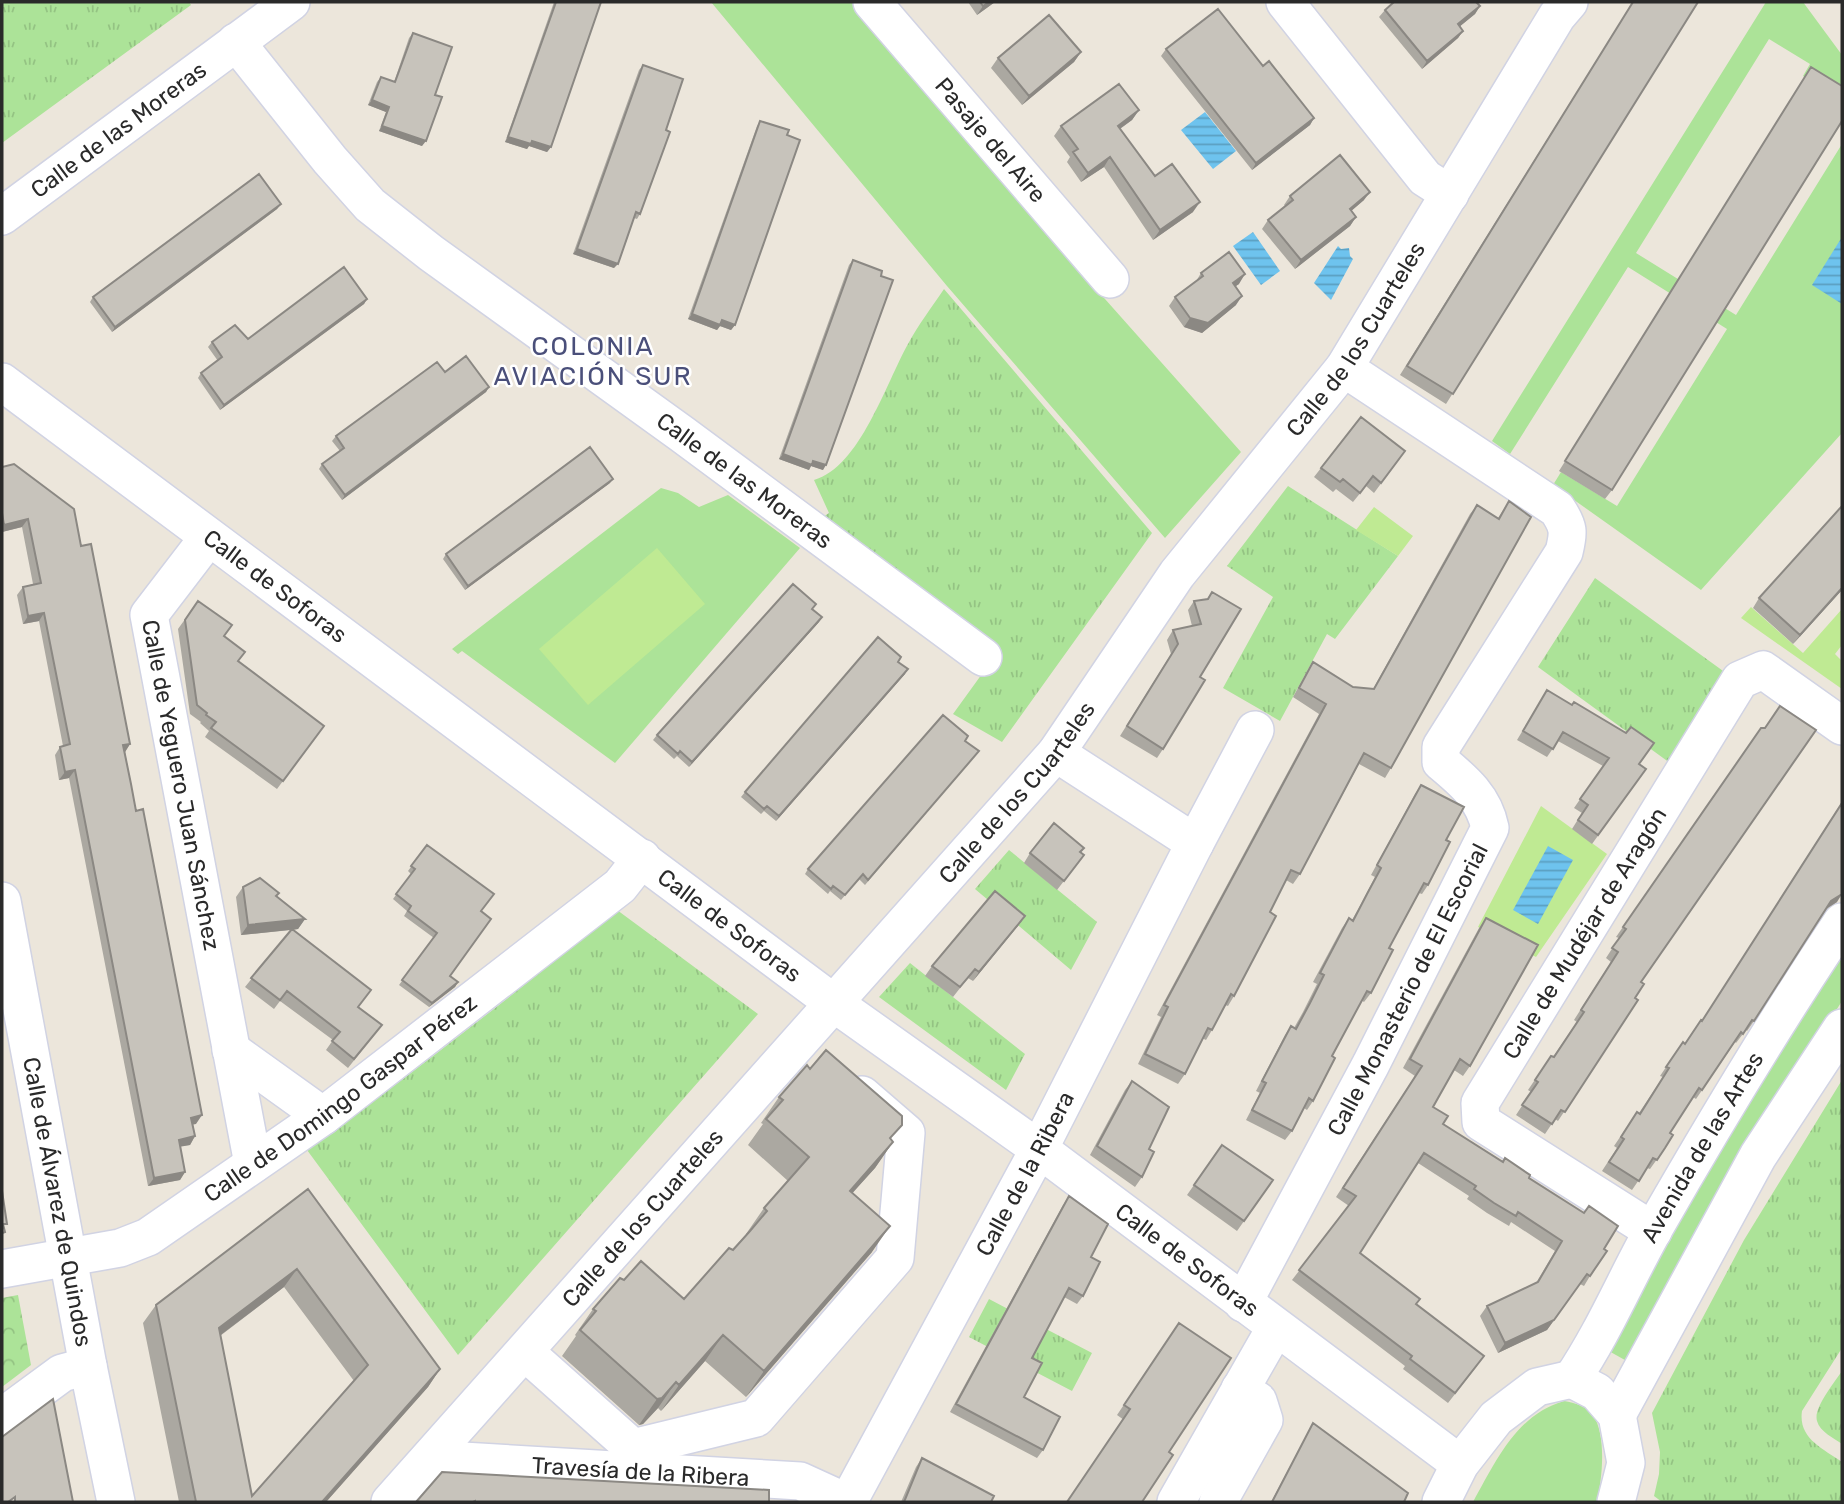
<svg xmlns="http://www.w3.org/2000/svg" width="1844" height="1504" viewBox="0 0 1844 1504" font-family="Rubik,sans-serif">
<defs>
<pattern id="grass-tufts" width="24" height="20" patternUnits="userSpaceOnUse" patternTransform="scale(1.75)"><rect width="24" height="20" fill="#ace398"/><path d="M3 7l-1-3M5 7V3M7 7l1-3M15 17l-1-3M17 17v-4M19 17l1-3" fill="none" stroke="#94c383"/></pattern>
<pattern id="forest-crowns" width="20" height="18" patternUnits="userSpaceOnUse" patternTransform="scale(1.75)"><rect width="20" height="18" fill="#ace398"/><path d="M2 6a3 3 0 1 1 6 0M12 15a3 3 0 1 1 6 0" fill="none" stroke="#94c383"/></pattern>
<pattern id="water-rules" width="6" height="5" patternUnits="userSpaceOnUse" patternTransform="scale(1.75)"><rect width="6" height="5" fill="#6ec3ee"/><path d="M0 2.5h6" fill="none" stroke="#5b9fc1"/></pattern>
</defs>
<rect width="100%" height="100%" fill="#ece6db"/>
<!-- grass -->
<path fill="url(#grass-tufts)" d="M2,2H189L191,5L2,143Z
M944,289L1152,533L1002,742L953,714L1000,649L893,573L823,517L829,513L814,480C860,467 886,383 908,344C918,325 932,307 944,289Z
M1288,486L1398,556L1335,639L1327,634L1280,721L1223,688L1273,597L1227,566Z
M1595,578L1730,676L1670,763L1538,667Z
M1009,850L1097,922L1071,970L975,889Z
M617,910L758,1014L458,1355L307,1150C413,1073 516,993 617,910Z
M910,963L1025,1054L1006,1090L879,997Z
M1842,1080V1348L1802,1411C1798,1438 1822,1448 1842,1462V1502H1662L1654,1496L1659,1474L1660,1452L1652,1413L1744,1240Z
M989,1299L1092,1353L1072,1391L969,1337Z
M1842,1371V1444C1834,1438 1820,1432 1817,1421C1813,1408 1835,1382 1842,1371Z"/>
<!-- forest -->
<path fill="url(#forest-crowns)" d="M18,1295L31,1365L2,1387V1298Z"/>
<!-- garden -->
<path fill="#ace398" d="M711,2H855L1097,290L1241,452L1165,538L947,286Z
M1766,2H1803L1842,55V100L1803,76L1810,64L1769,39L1636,253L1736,315L1842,144V433L1701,590L1553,485L1561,472L1617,506L1727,329L1628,267L1510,454L1492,441Z
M661,488L678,493L699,507L728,495L800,548L615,763L462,651L458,654L452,649Z
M1842,953V1001L1825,1028L1632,1364L1607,1350L1724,1139Z
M1564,1401C1575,1403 1587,1406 1593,1415C1607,1436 1602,1479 1597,1502H1473C1496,1461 1516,1415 1564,1401Z"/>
<!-- pitch -->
<path fill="#bfea93" d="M1374,507L1413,536L1398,556L1356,530Z
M657,548L705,604L588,705L539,649Z
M1751,607L1803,653L1842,609V645L1835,654L1842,661V689L1741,618Z
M1541,806L1607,854L1536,957L1478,927Z"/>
<!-- water -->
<path fill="url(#water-rules)" d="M1205,112L1236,151L1213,169L1181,130Z
M1253,232L1280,271L1261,285L1233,246Z
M1842,237V304L1812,285Z
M1338,246L1341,249L1349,248L1350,256L1353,259L1331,300L1314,283Z
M1548,846L1573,860L1538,924L1513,910Z"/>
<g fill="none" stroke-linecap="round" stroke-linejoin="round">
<!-- street casing -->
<g stroke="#d1d3e3" stroke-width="40">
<g id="street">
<path id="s1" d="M872,2L1110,279"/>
<path d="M1285,2L1425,178L1450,194"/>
<path id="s2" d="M236,42L330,160L370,205L431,253L682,434L983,657"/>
<path id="s3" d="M2,216L291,2"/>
<path id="s4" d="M2,382L835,1004L1039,1149L1460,1464"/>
<path id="s5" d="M208,538L149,615L253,1164"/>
<path d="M1195,843L1255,730"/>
<path id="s6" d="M2,901L88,1366L116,1502"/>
<path d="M231,1050L323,1116"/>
<path id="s7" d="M1653,1231L1481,1122L1480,1103L1740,680L1763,670L1842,726"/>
<path id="s8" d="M2,1269L120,1248L148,1237L323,1116L620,886L642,858"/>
<path id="s9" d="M1243,1303L1371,1064L1490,828C1484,798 1464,781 1441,762V747L1564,552C1569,532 1569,527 1557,509L1344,368"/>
<path d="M525,1352L633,1448L756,1418L895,1258L906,1133L862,1095"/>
<path id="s10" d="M1572,1379C1605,1330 1627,1276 1656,1225C1715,1122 1776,1021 1842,922"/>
<path d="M1617,1415L1758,1156L1842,1028"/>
<path d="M2,1417L62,1373L88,1366"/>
<path id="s11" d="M429,1459L800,1481L846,1502"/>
<path id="s12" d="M390,1502L1056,753L1177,574L1344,368L1557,16L1569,2"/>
<path id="s13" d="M848,1502L1039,1149L1195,843L1056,753"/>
<path d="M1176,1502L1276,1327"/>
<path d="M1218,1502L1264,1420L1258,1401L1240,1389"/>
<path d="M1441,1502L1460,1464L1496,1418L1537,1387L1572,1379L1597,1392L1617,1415L1626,1463L1616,1502"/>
</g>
</g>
<!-- street -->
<use href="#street" stroke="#fff" stroke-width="37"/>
</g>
<!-- wall -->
<path fill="#aba8a1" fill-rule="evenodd" d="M554,2H601L551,147L547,152L529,146L527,149L505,142Z
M968,2H995L977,15Z
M1633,2H1698L1446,404L1400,375Z
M1480,6L1475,14L1460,26L1463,31L1458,38L1422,69L1379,17L1385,10Z
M413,33L435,95L422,146L379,131L386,112L368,105L377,82L381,77L394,82L409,38Z
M1166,49L1314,118L1310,125L1252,170L1161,56Z
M1081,52L1074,62L1022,105L991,68L998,58Z
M643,65L666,130L640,214L637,219L634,218L614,268L573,254L639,70Z
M1811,67L1612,490L1605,499L1559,471Z
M1139,110L1132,120L1120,129L1155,176L1193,212L1153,240L1104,167L1081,182L1067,162L1070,157L1054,136L1061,126Z
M760,121L735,325L731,330L720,326L717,330L688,319L757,126Z
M1290,196L1364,200L1351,211L1356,217L1350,226L1295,269L1262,229L1268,220L1285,206L1284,205Z
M281,204L277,209L112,332L90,302L93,297Z
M853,260L823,470L811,466L809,470L779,459L849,265Z
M1201,273L1239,284L1235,286L1236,305L1202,333L1184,327L1169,306L1175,297L1195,283Z
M367,299L364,304L220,410L198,378L201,373L218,361L208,347L212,342L248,339Z
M445,372L489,387L486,392L342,500L319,469L322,464L340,451L332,441L336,436Z
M1405,451L1374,493L1366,486L1353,502L1336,489L1333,492L1314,477L1321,468Z
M2,467L81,546L130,744L125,752L196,1124H193L195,1136L190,1145L180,1146L185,1172L180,1180L148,1186L69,778L59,780L55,755L60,747L63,746L39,621L23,624L17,595L23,587L33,584L22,527L2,532Z
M610,483L465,590L443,559L446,554Z
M1509,501L1391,768L1385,778L1359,764L1300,874L1293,884L1286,880L1270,912L1234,996L1228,1006L1225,1005L1212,1030L1206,1040L1202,1038L1185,1074L1178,1084L1138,1064L1161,1017L1157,1015L1319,714L1293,697L1307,672L1313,662L1353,687L1373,689L1470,514L1477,505L1498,518Z
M1842,590L1793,644L1753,608L1759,598Z
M1212,592L1200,677L1163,749L1157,758L1120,736L1171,654L1167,640L1173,630L1192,626L1188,610L1194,601L1207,599Z
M198,601L224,636L238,662L324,726L277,789L205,737L209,731L200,723L201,722L190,714L178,629Z
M819,622L689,767L677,756L674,759L653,740L657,735Z
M898,662L905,674L776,821L764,811L761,814L741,797L745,792Z
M1547,690L1646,769L1592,844L1572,829L1582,813L1574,808L1603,766L1558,741L1547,757L1517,740Z
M1761,728L1641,982L1635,998L1638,1000L1558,1121L1555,1119L1545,1134L1516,1115L1531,1092L1528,1090L1551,1056L1553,1057L1577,1022L1574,1020L1611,962L1606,958L1619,938L1616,937Z
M965,741L979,751L865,885L859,879L841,900L830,891L828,894L805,874L808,869Z
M1421,785L1446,840L1428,885L1422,894L1419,893L1389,948L1371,993L1364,1002L1361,1000L1332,1056L1313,1101L1307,1110L1304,1108L1292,1131L1285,1140L1246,1120L1260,1093L1256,1091L1285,1035L1291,1026L1294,1028L1303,1012L1317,984L1313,982L1342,928L1349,918L1352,920L1361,904L1375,877L1371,875L1415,794Z
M1842,802L1837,902L1825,910L1754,1021L1747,1031L1746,1030L1736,1043L1735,1042L1696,1099L1693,1097L1670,1133L1665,1148L1650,1169L1647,1168L1632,1190L1602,1171L1617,1148L1614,1146L1637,1112L1639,1113L1663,1077L1660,1076L1683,1042L1685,1044L1702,1021Z
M427,845L481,912L450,976L458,982L455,987L429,1007L399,985L434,938L404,916L407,911L393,899L411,874L408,871Z
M1084,848L1081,852L1084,855L1057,890L1024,863L1030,853Z
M243,887L277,896L305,919L298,929L293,930L359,1007L375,1034L348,1068L326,1050L333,1040L280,1001L274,1009L245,987L291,930L241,935L236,897Z
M1025,916L973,981L968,978L953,997L925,976L932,966Z
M1486,918L1470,1066L1463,1076L1454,1070L1433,1107L1443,1124L1529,1178L1604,1249L1590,1276L1584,1286L1580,1284L1547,1330L1498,1353L1480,1316L1487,1306L1536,1283L1555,1251L1511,1222L1509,1226L1487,1213L1467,1199L1469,1196L1418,1163L1360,1253L1416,1304L1477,1366L1448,1403L1403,1369L1405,1366L1292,1280L1349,1206L1336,1197L1415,1076L1403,1068L1479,928Z
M1132,1081L1149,1149L1142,1177L1135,1187L1090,1155L1125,1090Z
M779,1097L891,1140L893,1142L875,1168L852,1193L872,1252L746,1397L705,1361L661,1411L658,1408L643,1424L639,1425L562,1356L576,1336L575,1335L593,1309L624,1280L684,1299L746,1235V1234L764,1208L788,1181L748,1145L763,1124L761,1123Z
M1222,1145L1273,1180L1237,1231L1187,1195Z
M308,1189L440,1369L428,1387L326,1502H179L143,1323L156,1305ZM284,1287L354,1381L252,1496L220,1336Z
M1069,1196L1091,1257L1083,1296L1077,1304L1064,1297L1032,1358L1024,1397L1043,1450L1037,1458L950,1412L1063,1205Z
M1179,1323L1169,1452L1117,1415Z
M1313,1423L1404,1502H1271Z
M922,1458L991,1502H901L916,1467Z"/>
<!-- shaded-wall -->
<path fill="#8b8883" d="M989,2H995L977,15L983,6Z
M1480,6L1475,14L1453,32L1458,24Z
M1463,31L1458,38L1422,69L1427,61Z
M1081,52L1074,62L1022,105L1029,96Z
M372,100L389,107L386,112L368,105Z
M1139,110L1132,120L1111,135L1118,126Z
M1314,118L1310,125L1252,170L1256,163Z
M382,126L426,141L422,146L379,131Z
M508,137L532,141L551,147L547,152L529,146L527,149L505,142Z
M1110,157L1104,167L1081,182L1088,173Z
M1370,192L1364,200L1343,218L1350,209Z
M1200,202L1193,212L1153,240L1160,230Z
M281,204L277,209L112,332L115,327Z
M1356,217L1350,226L1295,269L1301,260Z
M577,249L618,264L614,268L573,254Z
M1245,274L1239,284L1226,293L1233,283Z
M1242,296L1236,305L1202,333L1184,327L1190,318Z
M367,299L364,304L220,410L224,405Z
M692,314L722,320L735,325L731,330L720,326L717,330L688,319Z
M489,387L486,392L342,500L345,495Z
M783,454L813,461L826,465L823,470L811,466L809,470L779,459Z
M613,479L610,483L465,590L468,586Z
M28,519L22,527L2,532V528L4,525Z
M1842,588V590L1793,644L1800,635Z
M44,613L39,621L23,624L28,616Z
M822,617L819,622L689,767L692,762Z
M908,669L905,674L776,821L779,816Z
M130,744L125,752L123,745Z
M75,770L69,778L59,780L65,772Z
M1842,894L1837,902L1824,910L1831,901Z
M1025,916L1018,926L973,981L979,972Z
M305,919L298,929L241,935L248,925Z
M458,982L455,987L429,1007L432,1003Z
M202,1115L196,1124L186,1126L191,1118Z
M195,1136L190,1145L173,1148L179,1140Z
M893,1142L875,1168L831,1217L850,1191Z
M185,1172L180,1180L148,1186L154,1178Z
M890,1226L872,1252L746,1397L764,1371Z
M297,1269L284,1287L206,1346L219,1328Z
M1587,1274L1547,1330L1498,1353L1505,1343Z
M723,1335L705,1361L661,1411L679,1385Z
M440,1369L428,1387L326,1502H322Z
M676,1382L658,1408L643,1424L639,1425L657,1399Z"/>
<!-- building -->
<path fill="#c7c3bb" stroke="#8b8883" stroke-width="2" fill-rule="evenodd" d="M556,2H601L551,147L532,141L531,144L508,137Z
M980,2H989L983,6Z
M1394,2H1476L1480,6L1458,24L1463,31L1427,61L1385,10Z
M1633,2H1698L1453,394L1407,366Z
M1218,9L1263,66L1269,61L1314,118L1256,163L1166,49Z
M1049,15L1081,52L1029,96L998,58Z
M413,33L452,47L435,95L442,97L426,141L382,126L389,107L372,100L381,77L395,82Z
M643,65L683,79L666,130L670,132L640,214L636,212L618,264L577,249Z
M1811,67L1842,86V121L1612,490L1565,461Z
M1119,84L1139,110L1118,126L1155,176L1172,164L1200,202L1160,230L1110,157L1088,173L1073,152L1078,149L1061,126Z
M760,121L789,130L787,135L800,140L735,325L722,320L720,325L692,314Z
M1340,155L1370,192L1350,209L1356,217L1301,260L1268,220L1293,200L1290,196Z
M259,174L281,204L115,327L93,297Z
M1229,252L1245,274L1233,283L1242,296L1208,323L1190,318L1175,297L1203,276L1201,273Z
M853,260L882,271L881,276L893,280L826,465L813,461L812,465L783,454Z
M344,267L367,299L224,405L201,373L222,357L212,342L235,325L248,339Z
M466,356L489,387L345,495L322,464L344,448L336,436L437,362L445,372Z
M1361,417L1405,451L1381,483L1373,476L1360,493L1343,479L1340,482L1321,468Z
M590,447L613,479L468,586L446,554Z
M14,464L74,509L81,546L91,544L130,744L123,745L131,784L136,811L143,809L202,1115L191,1118L195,1136L179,1140L185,1172L154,1178L75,770L65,772L60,747L70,744L44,613L28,616L23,587L41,583L28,519L4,525L2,513V467Z
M1509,501L1531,517L1391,768L1364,753L1300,874L1291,870L1270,912L1276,916L1234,996L1231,994L1212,1030L1208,1028L1185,1074L1145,1054L1168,1007L1164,1005L1326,704L1299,688L1313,662L1353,687L1374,689L1477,505L1499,519Z
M1842,506V588L1800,635L1759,598Z
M793,584L816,604L812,609L822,617L692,762L680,751L678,754L657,735Z
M1212,592L1241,609L1200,677L1205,680L1163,749L1127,726L1178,644L1173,630L1201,624L1194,601L1208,599Z
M198,601L232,625L224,636L245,652L238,661L324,726L283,781L211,728L216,722L206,715L207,713L197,705L185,620Z
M878,637L901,657L898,662L908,669L779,816L767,806L764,809L745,792Z
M1547,690L1572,705L1574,702L1626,733L1631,727L1654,743L1639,764L1646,769L1598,835L1578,820L1588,805L1580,799L1609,758L1563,732L1553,749L1523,731Z
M1780,706L1816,730L1641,982L1644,984L1635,998L1638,1000L1565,1112L1561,1110L1552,1124L1522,1105L1538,1082L1535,1080L1551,1056L1554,1057L1584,1012L1581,1010L1618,952L1612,948L1626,929L1623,927L1761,728H1765Z
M943,715L968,736L965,741L979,751L868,880L863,874L845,895L833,886L831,889L808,869Z
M1421,785L1464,807L1446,840L1450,842L1428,885L1424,883L1389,948L1393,950L1371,993L1367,991L1332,1056L1335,1058L1313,1101L1309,1098L1292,1131L1252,1110L1266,1083L1262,1081L1291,1026L1296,1029L1310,1003L1324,975L1320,973L1349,918L1353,921L1367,894L1381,868L1377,865Z
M1842,803V894L1831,901L1754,1021L1752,1020L1743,1034L1741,1032L1702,1090L1699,1088L1670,1133L1673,1135L1665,1148L1657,1160L1653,1158L1639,1181L1609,1162L1624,1139L1621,1137L1637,1112L1640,1114L1669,1068L1666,1067L1683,1042L1685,1044L1701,1020L1702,1021Z
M1054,823L1084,848L1080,852L1084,855L1064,881L1030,853Z
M427,845L494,894L481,911L491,919L450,976L458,982L432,1003L402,980L437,933L408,911L411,906L396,894L415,869L411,866Z
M260,878L279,893L276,896L305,919L248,925L243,887Z
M995,891L1025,916L979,972L975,969L960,987L932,966Z
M1486,918L1538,945L1470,1066L1460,1059L1433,1107L1448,1116L1443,1124L1503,1162L1505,1158L1530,1175L1529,1178L1584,1213L1589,1206L1618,1226L1604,1249L1607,1251L1590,1276L1587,1274L1554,1320L1505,1343L1487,1306L1538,1282L1562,1241L1518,1212L1516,1216L1494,1203L1474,1189L1476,1186L1424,1153L1360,1253L1420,1299L1416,1304L1484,1356L1455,1393L1410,1359L1412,1356L1299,1270L1356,1196L1343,1188L1422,1066L1410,1059Z
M292,929L371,990L358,1007L382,1025L354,1059L332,1041L340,1032L287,991L280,1000L251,978Z
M826,1050L902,1116V1125L890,1138L893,1142L850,1191L890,1226L764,1371L723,1335L679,1385L676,1382L662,1398L657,1399L580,1330L596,1311L593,1309L620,1278L624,1280L641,1261L684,1299L729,1248L733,1250L750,1231L767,1211L764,1208L809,1157L766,1119L783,1100L779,1097L807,1065L810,1069Z
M1132,1081L1169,1107L1149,1149L1154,1152L1142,1177L1097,1146Z
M1222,1145L1273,1180L1244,1221L1194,1185Z
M308,1189L440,1369L322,1502H196L156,1305ZM297,1269L368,1365L252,1496L219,1328Z
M2,1191L7,1224H3L5,1232L2,1233Z
M1069,1196L1108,1224L1091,1257L1100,1262L1083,1296L1069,1288L1032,1358L1042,1363L1024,1397L1060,1417L1043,1450L956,1404Z
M1179,1323L1231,1358L1169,1452L1173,1455L1142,1502H1067L1130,1409L1124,1405Z
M53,1399L73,1502H15V1497L8,1502H2V1437Z
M1313,1423L1408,1493L1404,1502H1272Z
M922,1458L994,1496L991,1502H904Z
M442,1472L769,1490V1502H475V1501L473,1502H416Z"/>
<g text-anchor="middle" stroke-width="5" stroke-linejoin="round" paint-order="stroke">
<!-- street labels -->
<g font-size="23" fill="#2a2a2a" stroke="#fff">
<text dy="8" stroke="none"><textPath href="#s3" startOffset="145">Calle de las Moreras</textPath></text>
<text dy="8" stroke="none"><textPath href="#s1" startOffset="182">Pasaje del Aire</textPath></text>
<text dy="8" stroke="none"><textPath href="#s12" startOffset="1514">Calle de los Cuarteles</textPath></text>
<text dy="8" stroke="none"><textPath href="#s2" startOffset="676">Calle de las Moreras</textPath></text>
<text dy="8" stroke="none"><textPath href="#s4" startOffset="341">Calle de Soforas</textPath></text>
<text dy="8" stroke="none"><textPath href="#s5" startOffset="270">Calle de Yeguero Juan Sánchez</textPath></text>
<text dy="8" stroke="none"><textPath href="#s12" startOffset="947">Calle de los Cuarteles</textPath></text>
<text dy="8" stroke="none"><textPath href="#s4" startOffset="908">Calle de Soforas</textPath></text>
<text dy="8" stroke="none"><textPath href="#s7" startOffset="422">Calle de Mudéjar de Aragón</textPath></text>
<text dy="8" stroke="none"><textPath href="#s9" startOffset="354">Calle Monasterio de El Escorial</textPath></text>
<text dy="8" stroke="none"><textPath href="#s8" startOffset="387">Calle de Domingo Gaspar Pérez</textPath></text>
<text dy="8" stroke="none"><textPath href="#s10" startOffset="266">Avenida de las Artes</textPath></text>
<text dy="8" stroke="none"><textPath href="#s13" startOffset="373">Calle de la Ribera</textPath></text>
<text dy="8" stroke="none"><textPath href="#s6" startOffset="306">Calle de Álvarez de Quindos</textPath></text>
<text dy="8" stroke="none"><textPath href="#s12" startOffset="380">Calle de los Cuarteles</textPath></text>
<text dy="8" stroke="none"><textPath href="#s4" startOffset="1475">Calle de Soforas</textPath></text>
<text dy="8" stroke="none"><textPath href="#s11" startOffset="212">Travesía de la Ribera</textPath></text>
</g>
<!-- quarter labels -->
<g font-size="26" letter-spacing="2" fill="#4a4f7a" stroke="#fff">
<text x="593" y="355">COLONIA<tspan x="593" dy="30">AVIACIÓN SUR</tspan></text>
</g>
</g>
<!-- border -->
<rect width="1844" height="1504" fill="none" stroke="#2a2a2a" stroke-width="7"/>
</svg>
